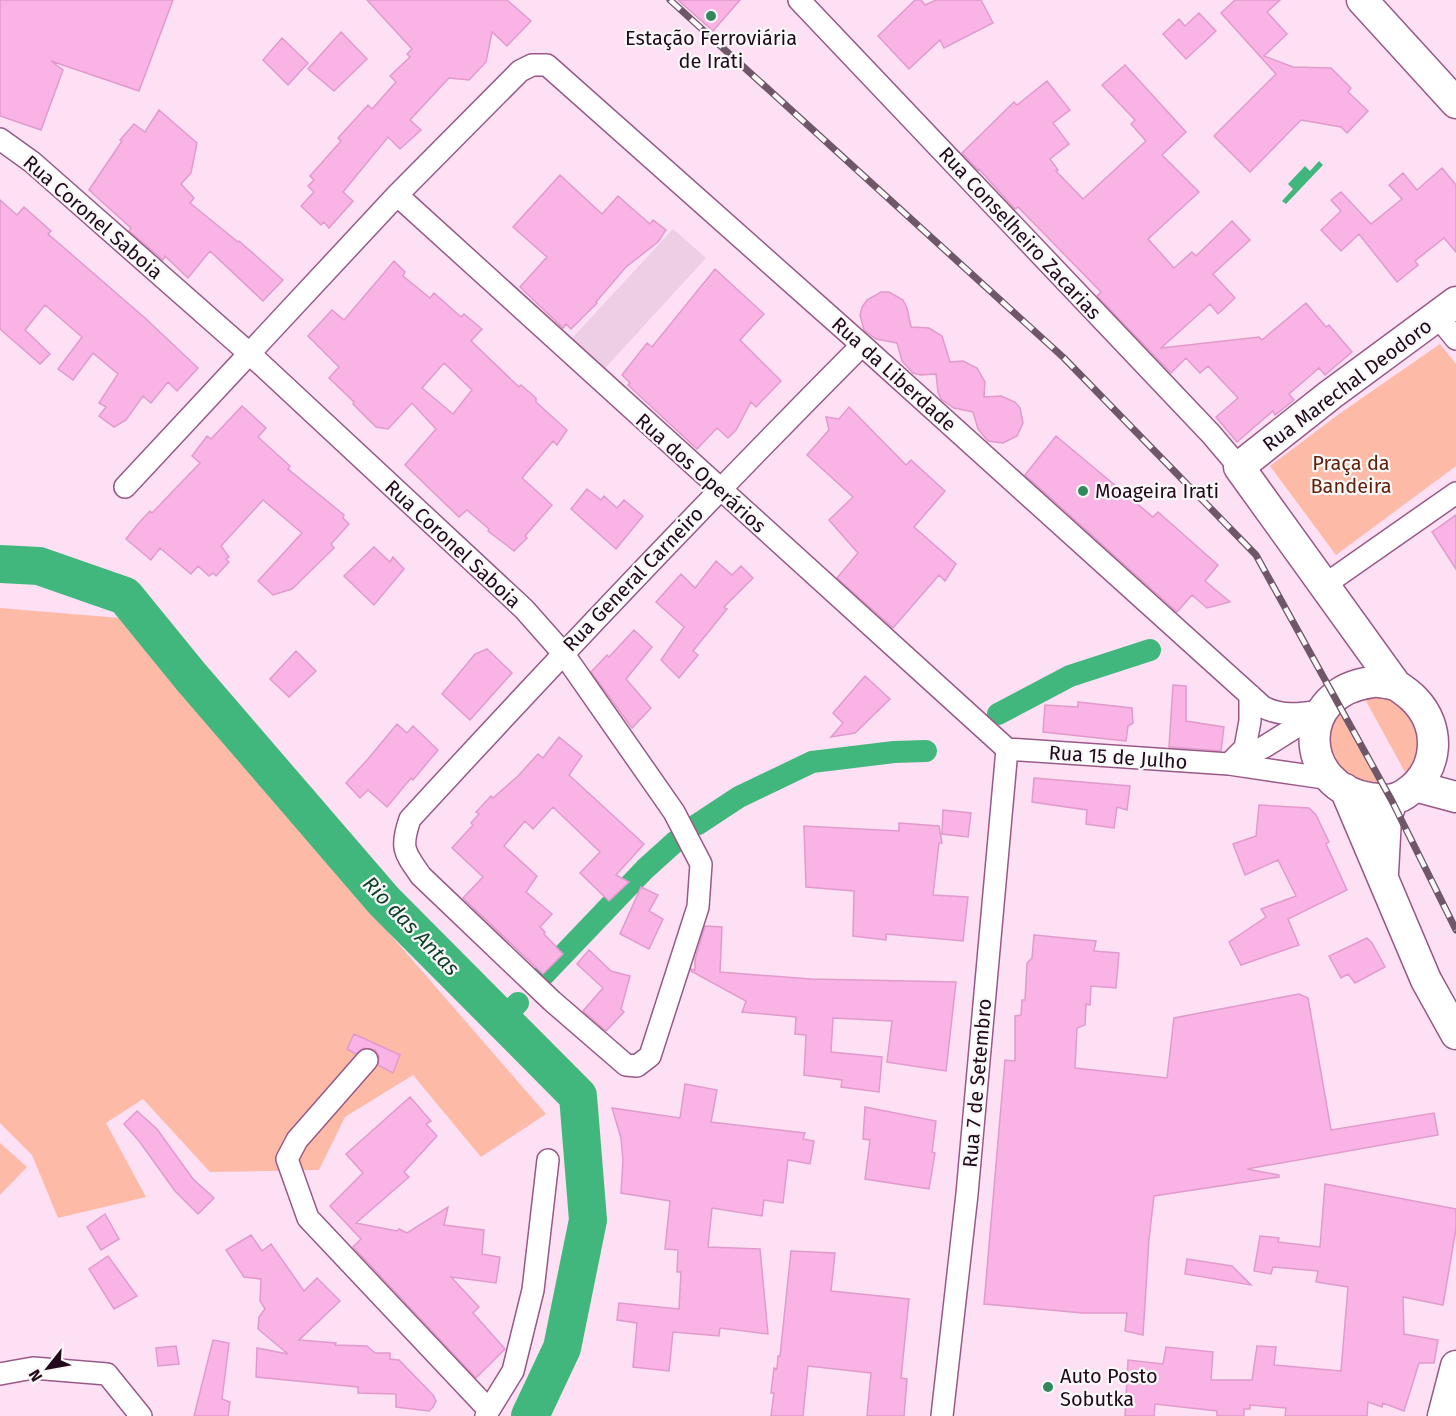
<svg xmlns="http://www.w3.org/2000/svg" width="1456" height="1416" viewBox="0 0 1456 1416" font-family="'Fira Sans',sans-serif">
<rect width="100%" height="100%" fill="#fee0f4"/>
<!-- built -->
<path fill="#edcee4" d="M673,229L706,258L597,377L564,347Z"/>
<!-- green -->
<path fill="#fdbba7" d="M1440,344L1456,364V466L1336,555L1270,466L1339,414Z
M0,608L120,618L382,925L546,1114L481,1157L413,1075L345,1117L319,1170L210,1172L143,1099L106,1123L146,1197L58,1218L32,1155L0,1123Z
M1361,692L1393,693L1425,733L1410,781Z
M1338,704L1384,789L1361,786L1330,758L1329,718Z
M0,1143L27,1167L0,1195Z"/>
<!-- water -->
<path fill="#42b77d" d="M1319,161L1323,165L1286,204L1282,201L1293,189L1288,184L1305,166L1310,171Z"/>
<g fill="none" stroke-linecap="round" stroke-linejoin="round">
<!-- canal -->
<path stroke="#42b77d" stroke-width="22" d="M998,714L1070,676L1150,650
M698,824L739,797L812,762L894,752L926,751
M540,979L645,869L676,841
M501,1020L518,1003"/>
<!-- river -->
<path stroke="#42b77d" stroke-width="38" d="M0,564L39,566L125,596L191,677L384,901L578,1096L588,1220L562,1348L530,1416"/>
</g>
<!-- building -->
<path fill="#fab3e5" stroke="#e09bcc" stroke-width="1.5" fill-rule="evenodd" d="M0,0H173L139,91L51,61L63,70L41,130L0,116Z
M367,0H507L531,21L507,46L492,32L486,62L469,80L449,78L410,120L421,130L400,149L388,137L343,192L353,201L329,228L324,222L321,225L301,206L314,192L308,186L314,180L310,176L341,141L338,138L368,105L372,109L396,82L390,76L410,57L407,54L412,49Z
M678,0H740L713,31Z
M915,0H921L925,5L936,0H981L993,23L944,48L940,40L909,69L878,36Z
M1235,0H1280L1267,12L1287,34L1264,56L1293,67L1331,68L1351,88L1348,92L1368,111L1347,133L1341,127L1301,120L1250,172L1214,136L1276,74L1221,13Z
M1199,13L1216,31L1186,59L1163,34L1179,19L1185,26Z
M341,32L367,59L334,91L308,69Z
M282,38L308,63L288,85L263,60Z
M1125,65L1186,132L1162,155L1199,192L1148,239L1174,268L1192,252L1196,256L1232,221L1250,240L1213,274L1235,298L1218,314L1210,304L1161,348L1259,337L1262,340L1306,303L1326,327L1329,325L1352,352L1325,375L1319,368L1289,394L1294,400L1275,415L1273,411L1237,442L1216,417L1238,398L1208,366L1200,373L1186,358L1171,373L1097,296L1101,292L1018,207L1015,209L979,169L978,170L962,153L1014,102L1017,105L1047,81L1070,110L1053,123L1069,144L1050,159L1058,170L1056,171L1083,199L1146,141L1131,124L1135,120L1102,85Z
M159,110L197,143L191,173L181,184L194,198L190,203L238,242L239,241L283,280L263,301L210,251L188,278L165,256L163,260L129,231L131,228L89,190L122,141L120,140L134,124L145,132Z
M1442,168L1456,185V252L1444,238L1415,261L1418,265L1397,282L1359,234L1341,251L1321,230L1341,211L1331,200L1341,192L1371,224L1402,199L1389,185L1403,173L1417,190Z
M560,175L602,214L618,196L650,224L653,220L666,230L658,242L626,267L596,302L597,303L571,329L566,324L563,328L520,287L547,257L513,227Z
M0,200L17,215L24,207L51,231L48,234L145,318L198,368L177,391L168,382L151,403L143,396L126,420L114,427L99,416L106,407L99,403L118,374L93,353L73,380L58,369L82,337L45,305L25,330L50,354L40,364L0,329Z
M394,261L405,272L403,276L430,298L434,293L461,317L464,314L482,329L471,341L519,387L521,385L536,398V402L567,430L557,445L553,441L522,478L552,505L525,536L527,538L514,551L488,531L489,529L467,510L459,517L405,465L436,429L412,403L388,429L376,427L353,404L354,402L329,378L339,367L308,336L332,310L344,320ZM444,363L472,390L453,414L422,388Z
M715,269L764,314L740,340L781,381L756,407L751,402L736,430L728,438L717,428L697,449L628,385L630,383L622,375L647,343L652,347Z
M881,292H889L903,300L907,308L911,327L929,328L942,336L950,362L963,361L977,368L985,382L984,397L1001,396L1015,402L1020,408L1023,423L1017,436L1003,443L988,441L978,429L973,412L954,408L941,399L938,392L936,374L921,375L913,373L902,361L897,343L876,339L864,330L860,315L862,307L867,300Z
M242,406L266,428L258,437L290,466L288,469L344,515L343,518L349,524L331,544L334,548L292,589L273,595L258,581L302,533L263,500L221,546L229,557L226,559L229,562L216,576L213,573L209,576L198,566L191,574L160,548L151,560L126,539L137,525L150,511L152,513L200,463L192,456L207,436L211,439Z
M849,407L906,465L911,460L945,491L914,527L956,564L945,581L939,575L893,628L837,578L858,553L829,520L853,497L807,455L829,430L826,417L839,419Z
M1056,436L1153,517L1158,512L1218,565L1205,581L1230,602L1207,608L1192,595L1177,612L1025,475Z
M587,489L601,500L604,496L617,508L624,500L643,516L616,549L571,509Z
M1456,515V569L1432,532Z
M374,547L390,562L393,557L404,569L374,605L344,576Z
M716,561L732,575L741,566L753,578L724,607L727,609L693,651L698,655L679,678L661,660L684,627L656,602L681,574L695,588Z
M634,630L652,647L626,679L651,708L632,728L591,672L607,655L609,657Z
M487,649L512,673L470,720L442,694L475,654Z
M296,651L316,671L289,697L270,679Z
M865,676L890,699L855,733L831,737L843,723L833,713Z
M1173,685L1186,686V721L1224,727L1221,751L1169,747Z
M1078,702L1132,708L1133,723L1128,726L1126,741L1043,732L1045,705L1078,707Z
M397,724L407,733L413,726L438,750L413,780L411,778L387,807L368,790L360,798L346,783L368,759Z
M559,737L582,756L569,775L644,844L616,875L629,882L609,901L580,873L600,852L553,807L533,829L525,821L504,846L537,876L526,892L552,914L540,927L545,932L544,934L563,954L543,974L463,898L483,877L452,848L473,825L471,823L479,814L476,812L491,796L493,798L518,776L538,754L543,758Z
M1034,778L1130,786L1127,810L1117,807L1114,828L1086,824L1087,810L1032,802Z
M1259,805L1309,808L1316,815L1329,842L1326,844L1347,890L1288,919L1299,945L1241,965L1229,942L1266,917L1261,909L1296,896L1278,860L1245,875L1233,844L1256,836Z
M943,810L971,813L968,837L942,834Z
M899,823L939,826L942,843H939L933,895L968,897L963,941L886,934V940L853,936L854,891L806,887L804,826L899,831Z
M641,887L658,895L649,911L663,919L649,949L620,934Z
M705,926L722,927L720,972L811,979L956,982L946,1071L887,1062L892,1021L833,1018L831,1052L882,1057L879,1092L841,1087L842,1080L804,1075L806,1035L795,1034L796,1017L742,1012L746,1001L691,971V969L695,970V959Z
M1034,935L1096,941L1094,951L1119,953L1116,988L1091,986L1090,1005L1086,1004L1085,1025L1077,1028L1075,1068L1167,1078L1174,1018L1299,994L1308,998L1331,1130L1434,1113L1438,1135L1247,1169L1279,1175V1177L1154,1196L1149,1239L1143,1335L1125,1331L1127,1313H1083L984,1304L1005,1060L1015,1061V1016L1021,1015L1022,1000H1025L1027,963L1032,958Z
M1367,938L1372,943L1385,967L1355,983L1348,974L1341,978L1329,956Z
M589,950L611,971L630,976L621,1009L624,1012L606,1031L583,1011L603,988L577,964Z
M354,1034L400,1055L393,1073L378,1065L379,1056L375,1050L363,1048L356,1054L347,1049Z
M685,1084L717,1090L711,1122L805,1133L803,1139L814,1141L810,1164L788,1160L783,1203L764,1200L762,1216L712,1208L708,1247L760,1249L768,1334L720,1328L719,1336L673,1332L669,1371L633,1367L637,1323L617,1320L619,1303L679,1309L681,1272H677L678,1250L665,1249L670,1201L621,1193L623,1161L621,1138L612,1108L680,1118Z
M410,1097L431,1121L426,1124L437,1136L404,1172L409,1177L356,1223L397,1231L399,1229L407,1233L448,1207L444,1225L484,1230L482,1254L500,1257L496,1283L451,1277L479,1307L473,1313L505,1349L476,1378L353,1247L361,1239L330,1206L363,1173L346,1154Z
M865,1107L936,1121L932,1152L935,1153L929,1189L865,1179L870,1140L863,1139Z
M137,1111L157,1129L193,1179L214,1198L198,1214L175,1191L139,1141L124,1124Z
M1325,1184L1456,1209V1229L1443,1305L1403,1297L1404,1334L1438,1340L1434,1363H1419L1404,1411L1383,1403L1382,1407L1368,1402L1367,1416H1285L1286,1408L1250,1405V1409H1244V1416H1217V1411L1155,1404L1154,1416H1125L1128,1360L1163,1364L1166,1347L1213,1352L1211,1380H1252L1257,1346L1276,1347L1274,1365L1341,1371L1348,1287L1316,1282L1318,1271L1273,1267L1271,1274L1254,1271L1260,1236L1279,1238L1278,1242L1320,1247Z
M105,1214L119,1239L101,1250L87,1227Z
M251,1235L262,1251L271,1244L304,1291L317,1278L340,1301L299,1340L336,1343L335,1345L367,1346L375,1353H390V1359L399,1360L433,1395L436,1401L433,1407L429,1411L396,1407V1394L358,1393V1387L256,1377L257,1348L288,1354L258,1329L259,1317L265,1309L260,1301L261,1279L244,1277L226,1250Z
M791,1251L835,1253L831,1291L909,1299L901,1378L907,1379L904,1416H867L871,1373L808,1366L803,1416H771L774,1393H771L774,1368L777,1369L778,1356H780Z
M108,1256L137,1296L114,1309L89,1269Z
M1187,1259L1232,1266L1251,1285L1185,1274Z
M213,1340L229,1343L222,1399L230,1402L228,1416H194Z
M176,1346L179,1364L158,1366L156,1348Z"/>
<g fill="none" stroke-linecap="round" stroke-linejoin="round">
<!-- street casing -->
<g stroke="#985987" stroke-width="24">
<path id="street" d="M799,0L1211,434L1239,467
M0,139L32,162L250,354L524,609L563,653L674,812L701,864L698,907L650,1056L637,1066L626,1065L552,1001L421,876C404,852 400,848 410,819C558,658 708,500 862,345
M397,195L1007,749
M1438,317L1456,339
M125,487L397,195L520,71L532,65H547L862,345L1263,707C1283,717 1300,714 1321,711
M1323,586L1456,493
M1007,749L1229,764L1331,779
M1232,761L1245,748L1250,721V695
M1229,764L1264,747L1315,715
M367,1060L297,1140L287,1159L308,1218L489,1410L486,1416
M0,1374L33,1368L107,1374L141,1416
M489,1410L513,1371L533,1290L548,1160
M942,1416L967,1194L1007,749"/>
</g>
<!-- secondary casing -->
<g stroke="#985987" stroke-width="33">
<path id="secondary" d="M1362,0L1456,103
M1396,685C1389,684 1380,681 1373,682C1293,691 1298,788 1370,798C1384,800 1393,802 1405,794C1439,772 1442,727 1414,699C1409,694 1402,689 1396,685L1239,467L1330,395L1456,302
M1415,786L1456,797
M1345,789L1426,980L1456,1034
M1383,873L1386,818L1392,801
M1443,1416L1456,1366"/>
</g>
<!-- street -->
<use href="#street" stroke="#fff" stroke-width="21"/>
<!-- secondary -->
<use href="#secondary" stroke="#fff" stroke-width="30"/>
<!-- rail casing -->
<g stroke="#705669" stroke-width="7">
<path id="rail" d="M670,0L1064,358L1256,555L1392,801L1456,930"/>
</g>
<!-- rail -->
<use href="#rail" stroke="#f8f8f8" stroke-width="4.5" stroke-dasharray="14" stroke-linecap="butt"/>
</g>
<!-- markers -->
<g fill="#31885c" stroke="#f8f8f8" stroke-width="2">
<circle cx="711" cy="16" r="6"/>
<circle cx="1083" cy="491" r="6"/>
<circle cx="1048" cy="1387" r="6"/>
</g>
<g text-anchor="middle" stroke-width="4.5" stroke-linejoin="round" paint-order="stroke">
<!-- poi labels -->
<g font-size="20" fill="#21081b" stroke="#f8f8f8" text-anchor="start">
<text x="711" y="45" text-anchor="middle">Estação Ferroviária<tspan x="711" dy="23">de Irati</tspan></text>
<text x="1095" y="498">Moageira Irati</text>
<text x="1060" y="1383">Auto Posto<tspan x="1060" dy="23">Sobutka</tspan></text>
</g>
<!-- street labels -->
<g font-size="20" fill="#21081b" stroke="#f8f8f8">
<text transform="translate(93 217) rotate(41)" y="7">Rua Coronel Saboia</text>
<text transform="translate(1020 233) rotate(47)" y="7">Rua Conselheiro Zacarias</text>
<text transform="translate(894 374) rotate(42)" y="7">Rua da Liberdade</text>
<text transform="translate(1347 385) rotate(-37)" y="7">Rua Marechal Deodoro</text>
<text transform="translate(701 473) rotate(42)" y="7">Rua dos Operários</text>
<text transform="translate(453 544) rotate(43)" y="7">Rua Coronel Saboia</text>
<text transform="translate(633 579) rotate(-46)" y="7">Rua General Carneiro</text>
<text transform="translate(1118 757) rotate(4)" y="7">Rua 15 de Julho</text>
<text transform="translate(977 1083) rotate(-85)" y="7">Rua 7 de Setembro</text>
</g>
<!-- park labels -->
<g font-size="20" fill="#61200a" stroke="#f8f8f8">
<text x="1351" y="470">Praça da<tspan x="1351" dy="23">Bandeira</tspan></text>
</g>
<!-- water labels -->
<g font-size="21" font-style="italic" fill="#0e3e27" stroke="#f8f8f8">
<text transform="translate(411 926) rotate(46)" y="7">Rio das Antas</text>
</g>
</g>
<!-- north arrow -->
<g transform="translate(48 1368) rotate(239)" stroke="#f8f8f8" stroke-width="4.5" paint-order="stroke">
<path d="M0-4.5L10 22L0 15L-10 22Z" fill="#21081b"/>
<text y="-9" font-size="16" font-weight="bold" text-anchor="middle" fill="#21081b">N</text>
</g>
</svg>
